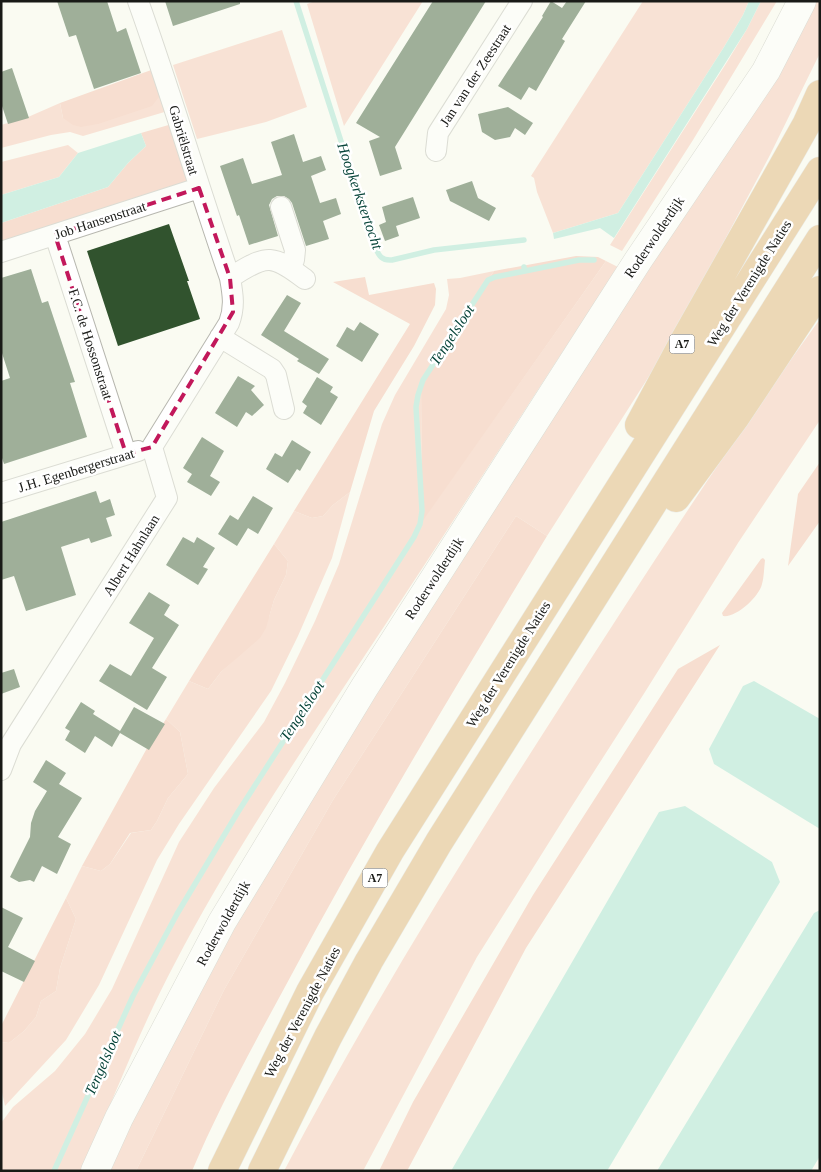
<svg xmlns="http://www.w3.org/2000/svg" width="821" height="1172" viewBox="0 0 821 1172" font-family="'Times New Roman',serif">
<rect width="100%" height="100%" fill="#fafbf2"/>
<!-- green -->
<path fill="#f7c4b2" d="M315,1H423L344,126L307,4Z
M643,1H749L743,15L724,47L618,213L553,233L537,192L534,178L531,176Z
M761,1H777L693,140L622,251L610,245L727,62L747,29Z
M814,1H820V53L770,155L669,345L547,536L516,516L333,800L224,990L136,1171H109L116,1151L246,895Z
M282,30L307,107L266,122L197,139L173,65Z
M162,93L168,111L83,136L70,132L51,135L1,148V125L28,117L60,103L63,118Z
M68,145L78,153L59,177L1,195V162Z
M606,261L618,267C540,385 465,504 387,622C314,733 237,844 175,963C140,1029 112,1101 83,1171H1V1123L13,1107L55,1071L85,1034L112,989L179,842L214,788L264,722L285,683L315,621L339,564L382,424L395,395L446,309L449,295L447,279L460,278L494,271L421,383L422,521Z
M820,319V420L738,543L645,692L570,809L477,957L363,1171H284C366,1015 458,866 553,718C639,583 726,449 820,319Z
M350,492L332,558L298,636L271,691L179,824L157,860L99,985L66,1040L5,1106L1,1088V1042L9,1043L24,1031L36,1017L41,1001L56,991L60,968L76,919L66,898L82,866L101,871L110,864L131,833L151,830L157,821L168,798L188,774L180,732L166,719L189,681L208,689L221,672L235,659L269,617L274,600L286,575L288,561L274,544L294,511L312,518L323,516L333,505Z"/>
<!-- forest -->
<path fill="#f3baa6" d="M154,69L162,93L152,106L98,124L81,127L73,125L63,118L60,103Z
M172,124L191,184L1,243V223L108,187L128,163L146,146L141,133Z
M576,256L598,257L606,261L422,522L421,383L494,271Z
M365,277L369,295L434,283L436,289L435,305L414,346L374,411L350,492L333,505L323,516L312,518L294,511L410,324L333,282Z
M820,462V521L788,566L798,494Z
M516,516L547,536C457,685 367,832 286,985C253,1046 219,1107 192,1171H136L224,990L333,800Z
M274,544L288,561L286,575L274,600L266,628L260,638L221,672L208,689L189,681Z
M763,558L765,560C764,568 764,577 762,584C759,597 736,618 723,616L722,613L761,559Z
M720,645L526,948L407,1171H379L413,1102L533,895L678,669Z
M166,719L180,732L188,774L168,798L157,821L151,830L130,833L110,864L101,871L82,866L146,750Z
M66,898L76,919L60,968L56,991L41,1001L36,1017L24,1031L9,1043L1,1042V1026Z"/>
<!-- water -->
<path fill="#9ee1cf" d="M749,1H761L747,29L614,238L600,228L554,239L553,233L618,213L724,47L743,15Z
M141,133L146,146L128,163L108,187L1,223V195L59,177L78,153Z
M754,681L820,719V829L714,764L709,749L743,686Z
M685,806L772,862L780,882L607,1171H451L659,812Z
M820,910V1156L811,1171H657L814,913Z"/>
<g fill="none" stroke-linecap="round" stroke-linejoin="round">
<!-- stream -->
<path stroke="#9ee1cf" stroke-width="5.5" d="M296,1L375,247C379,256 382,261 392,260L434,250L524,240
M525,271L579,260H594
M54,1171L133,996L177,914L238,812L414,537L420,524L422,511L416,407L418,395L423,380L488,280L495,277L525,271L524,267"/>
</g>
<!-- building -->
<path fill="#31532e" d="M57,1H107L117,32L126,28L141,73L94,89L76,35L69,37Z
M165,1H240V4L173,26Z
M433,1H486L395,147L402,169L380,176L369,141L380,137L356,123Z
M551,1L562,8L567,1H586L562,39L565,41L536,91L529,87L521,100L498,86L543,17L542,16Z
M12,68L29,118L8,124L1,103V72Z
M508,107L533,123L525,135L515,128L510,137L495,140L482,132L478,114Z
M294,134L303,162L321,156L326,170L311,176L320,203L336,198L341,214L323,221L329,239L306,246L292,203L289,199L284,196H277L272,199L269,205L278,236L249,245L239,215L237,216L220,166L243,158L252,184L282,175L271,142Z
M472,181L478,198L496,208L489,221L450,201L446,190Z
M413,197L420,218L396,226L399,236L385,241L379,225L386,222L382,207Z
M169,224L189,281H187L200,319L118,346L87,251Z
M31,269L42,303L48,301L75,382L70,383L87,437L4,464L1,455V381L10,378L1,350V278Z
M287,295L301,303L284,331L329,359L319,374L297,361L299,359L261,335Z
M360,322L379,334L362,362L336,346L347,327L354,331Z
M238,376L255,386L251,390L264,405L252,416L246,412L237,427L215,413Z
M317,377L333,387L330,392L338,397L321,425L303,413L307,406L302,402Z
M202,437L224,451L210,476L220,482L211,496L187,482L192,474L183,468Z
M292,440L311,452L300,471L297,469L288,483L266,469L275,453L282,457Z
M96,491L100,503L110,499L115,515L106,518L112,536L91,543L89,538L61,547L76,595L26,611L14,576L1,580V522Z
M253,496L273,508L258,534L248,528L237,546L218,534L230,515L238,520Z
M183,537L194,543L197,537L215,548L203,567L208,569L198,585L166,565Z
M149,592L170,605L164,615L179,625L152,668L167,677L147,710L99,681L110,664L131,676L154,638L129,623Z
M14,669L20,687L1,694V673Z
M81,702L95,711L93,714L120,731L134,707L165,724L149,750L120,733L112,747L95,736L85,753L65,740L70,731L65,728Z
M46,760L66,773L59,784L82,798L58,837L71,844L57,874L42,866L34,882L30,880L19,882L10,877L30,837L31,823L35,811L47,791L33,782Z
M1,907L23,918L8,947L35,961L24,982L1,971Z"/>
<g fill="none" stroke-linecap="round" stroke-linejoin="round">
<!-- street casing -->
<g stroke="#b7b7af" stroke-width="22">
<path id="street" d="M138,1C171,93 198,186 230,278
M436,151L438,133L522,1
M281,207L295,250L294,260L288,267
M55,235L126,454
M1,252L199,188
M220,337L272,369L276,375L284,409
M1,493L138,451
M1,770L11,744L167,498L152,447L229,323C235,307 233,295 230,278C239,272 258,259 270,260C283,261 295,272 305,279"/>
</g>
<!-- secondary casing -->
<g stroke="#b7b7af" stroke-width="29">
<path id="secondary" d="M95,1171L119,1118L222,922L364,688L639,259L766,71L802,1"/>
</g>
<!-- highway casing -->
<g stroke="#dadada" stroke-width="29">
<path id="highway" d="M639,425L684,341L806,125L820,94
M676,498L735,418L820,290
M222,1171L310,992L390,851L820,171
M262,1171L328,1037L369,961L439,842L820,239"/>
</g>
<!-- street -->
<use href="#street" stroke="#fff" stroke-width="20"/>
<!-- secondary -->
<use href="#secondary" stroke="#fff" stroke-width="28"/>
<!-- highway -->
<use href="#highway" stroke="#dcae6e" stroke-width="28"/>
</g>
<!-- marked area -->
<path d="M0 0H821V1172H0ZM199,188L230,278L233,312L152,447L126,454L55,235Z" fill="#fafbf2" fill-opacity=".55" fill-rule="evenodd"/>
<path fill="none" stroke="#c2185b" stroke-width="4" stroke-dasharray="10 6" stroke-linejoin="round" d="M199,188L230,278L233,312L152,447L126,454L55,235Z"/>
<g text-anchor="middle" stroke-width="5" stroke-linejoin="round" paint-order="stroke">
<!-- shield labels -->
<g fill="#fff" stroke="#5e5f5d" stroke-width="1">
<rect x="669.5" y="334.5" width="25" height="19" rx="4"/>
<rect x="362.5" y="868.5" width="25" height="19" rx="4"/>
</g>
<g font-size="12" font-weight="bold" fill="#191a17">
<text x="682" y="348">A7</text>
<text x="375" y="882">A7</text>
</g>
<!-- street labels -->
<g font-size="14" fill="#191a17" stroke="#fff">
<text transform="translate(475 75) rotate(-57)" y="5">Jan van der Zeestraat</text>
<text transform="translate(184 140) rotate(73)" y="5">Gabriëlstraat</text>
<text transform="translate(100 220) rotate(-18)" y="5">Job Hansenstraat</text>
<text transform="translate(654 237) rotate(-56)" y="5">Roderwolderdijk</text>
<text transform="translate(749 283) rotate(-58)" y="5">Weg der Verenigde Naties</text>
<text transform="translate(91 344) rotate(72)" y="5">F.C. de Hossonstraat</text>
<text transform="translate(76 470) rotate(-17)" y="5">J.H. Egenbergerstraat</text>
<text transform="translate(131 555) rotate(-58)" y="5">Albert Hahnlaan</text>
<text transform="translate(434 578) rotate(-57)" y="5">Roderwolderdijk</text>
<text transform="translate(508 664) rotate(-58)" y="5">Weg der Verenigde Naties</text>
<text transform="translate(223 923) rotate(-61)" y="5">Roderwolderdijk</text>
<text transform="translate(302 1012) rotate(-62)" y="5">Weg der Verenigde Naties</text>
</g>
<!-- water labels -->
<g font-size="15" font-style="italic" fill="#08453a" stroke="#fff">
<text transform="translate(360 196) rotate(71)" y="5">Hoogkerkstertocht</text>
<text transform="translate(452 335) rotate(-57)" y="5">Tengelsloot</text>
<text transform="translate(302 711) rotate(-57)" y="5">Tengelsloot</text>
<text transform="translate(103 1063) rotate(-66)" y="5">Tengelsloot</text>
</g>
</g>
<!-- border -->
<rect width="821" height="1172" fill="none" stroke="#191a17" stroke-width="5"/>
</svg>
